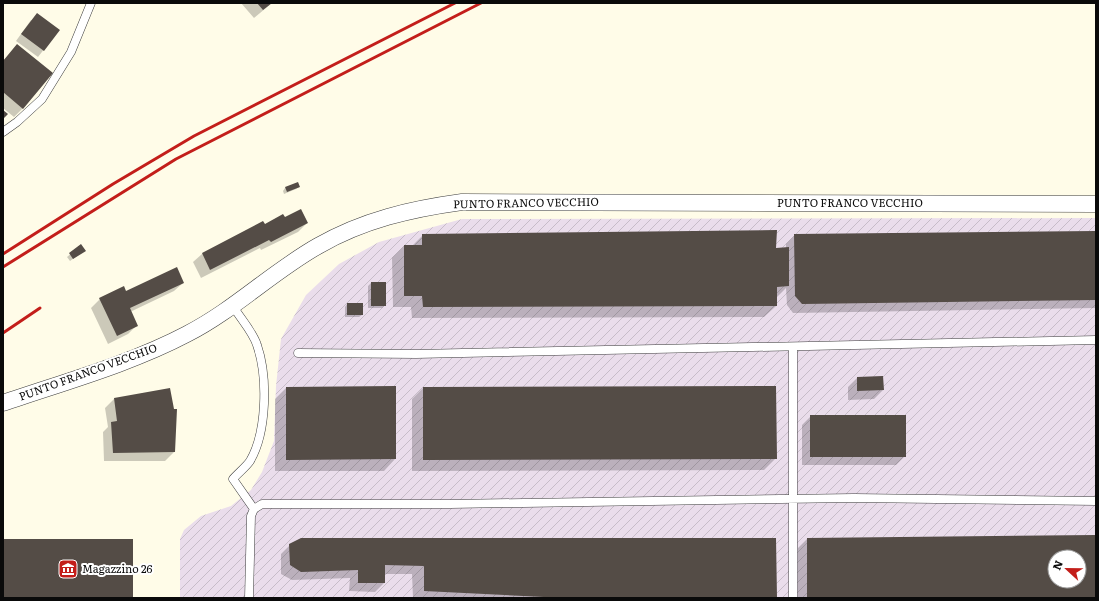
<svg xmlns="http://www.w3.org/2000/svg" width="1099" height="601" viewBox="0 0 1099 601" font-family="Literata,serif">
<defs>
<pattern id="industrial-furrows" width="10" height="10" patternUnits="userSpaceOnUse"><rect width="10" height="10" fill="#eaddeb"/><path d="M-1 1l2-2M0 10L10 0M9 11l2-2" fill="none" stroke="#c7bcc8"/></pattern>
</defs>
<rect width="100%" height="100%" fill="#fffce8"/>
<!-- industrial -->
<path fill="url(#industrial-furrows)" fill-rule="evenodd" d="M1096,218V598H180V539L184,530L201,516L231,506L251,490L262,472L274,441L276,386L281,339L306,295L339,264L379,242L462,219ZM1055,557H1079V581H1055Z"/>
<!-- shadow -->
<path fill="#0003" fill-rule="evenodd" d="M241,3H272L254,18Z
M31,20L59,30L38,57L16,41Z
M17,46L23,108L14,117L3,108V61Z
M297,183L299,187L296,189L284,194L283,191L285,188Z
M284,219L307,223L298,232L261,250L260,248L201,278L193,262L202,254L264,225Z
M1096,232V308L793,313L787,305L786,288L777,297L776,306L764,317L412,318L411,307H393L392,258L404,246H412L423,235L775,249L786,248V244L795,235Z
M81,245L84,251L70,261L67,257Z
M183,283L174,291L130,312L137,325L128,334L108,344L91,308L100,299L123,288L126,293Z
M371,283L385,305L382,308H368V286Z
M347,304L362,315L359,317H345V307Z
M882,377L883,390L874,399L848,400V387L857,378Z
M395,387V459L384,471H275V399L286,388Z
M423,388L776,458L764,470L412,471V399Z
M114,399L174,452L165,461H104L103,432L108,427L105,408Z
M811,416L905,456L896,465H802V425Z
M1096,536V598H798V548L807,539ZM1055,557H1079V581H1055Z
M290,545L776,598H413L412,574H384V583L375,592L349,591L350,578L292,580L281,574V554Z"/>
<!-- building -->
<path fill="#544c46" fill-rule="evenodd" d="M257,3H272L263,10Z
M37,13L60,30L44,51L21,34Z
M17,44L53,73L23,109L3,92V61Z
M3,110L8,114L3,119Z
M298,182L300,187L287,192L285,187Z
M301,209L308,223L271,242L269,240L210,270L202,253L263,221L265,224L283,214L285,217Z
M777,230L776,248L789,247V286L777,287V306L423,307L422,296H404V245H422V234Z
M1096,231V300L802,304L795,296L794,234Z
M81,244L86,251L73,259L69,253Z
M177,267L184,283L130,308L138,326L117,336L99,298L124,286L126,291Z
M371,282H386V306H371Z
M347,303H363V315H347Z
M883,376L884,390L857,391V377Z
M396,386V459L286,460V387Z
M776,386L777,459L423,460V387Z
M170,388L174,409H177L175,452L113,453L111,422L117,421L114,398Z
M810,415H906V457H810Z
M1096,535V598H807V538ZM1055,557H1079V581H1055Z
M301,538H776L777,598H564L424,591V566L385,565V583H358V570L301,572L290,565L289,544Z
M3,539H133V598H3Z"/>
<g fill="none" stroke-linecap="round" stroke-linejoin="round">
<!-- lane casing -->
<g stroke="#3d3d3d" stroke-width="9">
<path id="lane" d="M3,132L17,122L42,99L71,52L91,3
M233,306C240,318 253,332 257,345C268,377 267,432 250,461C246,467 238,473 233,479L254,509
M793,347V598
M298,353L416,354L1096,340
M249,598L251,516L254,509L262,504H450L854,498L1096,501"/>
</g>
<!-- street casing -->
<g stroke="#3d3d3d" stroke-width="17">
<path id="street" d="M3,403C64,382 130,364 187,334C234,310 272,272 318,246C363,220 411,209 462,202L1096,204"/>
</g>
<!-- lane -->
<use href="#lane" stroke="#fff" stroke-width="8"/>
<!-- street -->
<use href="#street" stroke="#fff" stroke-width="16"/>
<!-- rail -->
<path stroke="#c31e1a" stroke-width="3" d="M3,254L113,184L194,136L455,3
M3,267L176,159L481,3
M3,333L40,308"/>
</g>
<!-- icons -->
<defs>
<g id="museum-square" transform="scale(1)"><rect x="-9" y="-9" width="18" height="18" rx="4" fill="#c31e1a" stroke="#fff"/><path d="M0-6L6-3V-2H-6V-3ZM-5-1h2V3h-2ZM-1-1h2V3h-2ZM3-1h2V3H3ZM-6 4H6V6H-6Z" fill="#fff"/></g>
</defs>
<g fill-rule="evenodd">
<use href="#museum-square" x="68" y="569"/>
</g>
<g text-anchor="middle" stroke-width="4" stroke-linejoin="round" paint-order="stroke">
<!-- street labels -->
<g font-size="11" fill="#0a0a0a" stroke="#fff">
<text transform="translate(526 203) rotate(-1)" y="4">PUNTO FRANCO VECCHIO</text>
<text x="850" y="207">PUNTO FRANCO VECCHIO</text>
<text transform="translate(88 372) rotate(-20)" y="4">PUNTO FRANCO VECCHIO</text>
</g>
<!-- poi labels -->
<g font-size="11" fill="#0a0a0a" stroke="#fff" text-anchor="start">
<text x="82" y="573">Magazzino 26</text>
</g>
</g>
<!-- border -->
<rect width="1099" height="601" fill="none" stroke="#0a0a0a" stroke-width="8"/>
<!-- north arrow -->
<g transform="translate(1067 569) rotate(292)"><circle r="19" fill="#ffffff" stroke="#9d9d9d"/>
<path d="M0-3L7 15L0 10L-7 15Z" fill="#c31e1a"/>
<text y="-6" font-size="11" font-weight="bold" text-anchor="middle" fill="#0a0a0a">N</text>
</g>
</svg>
